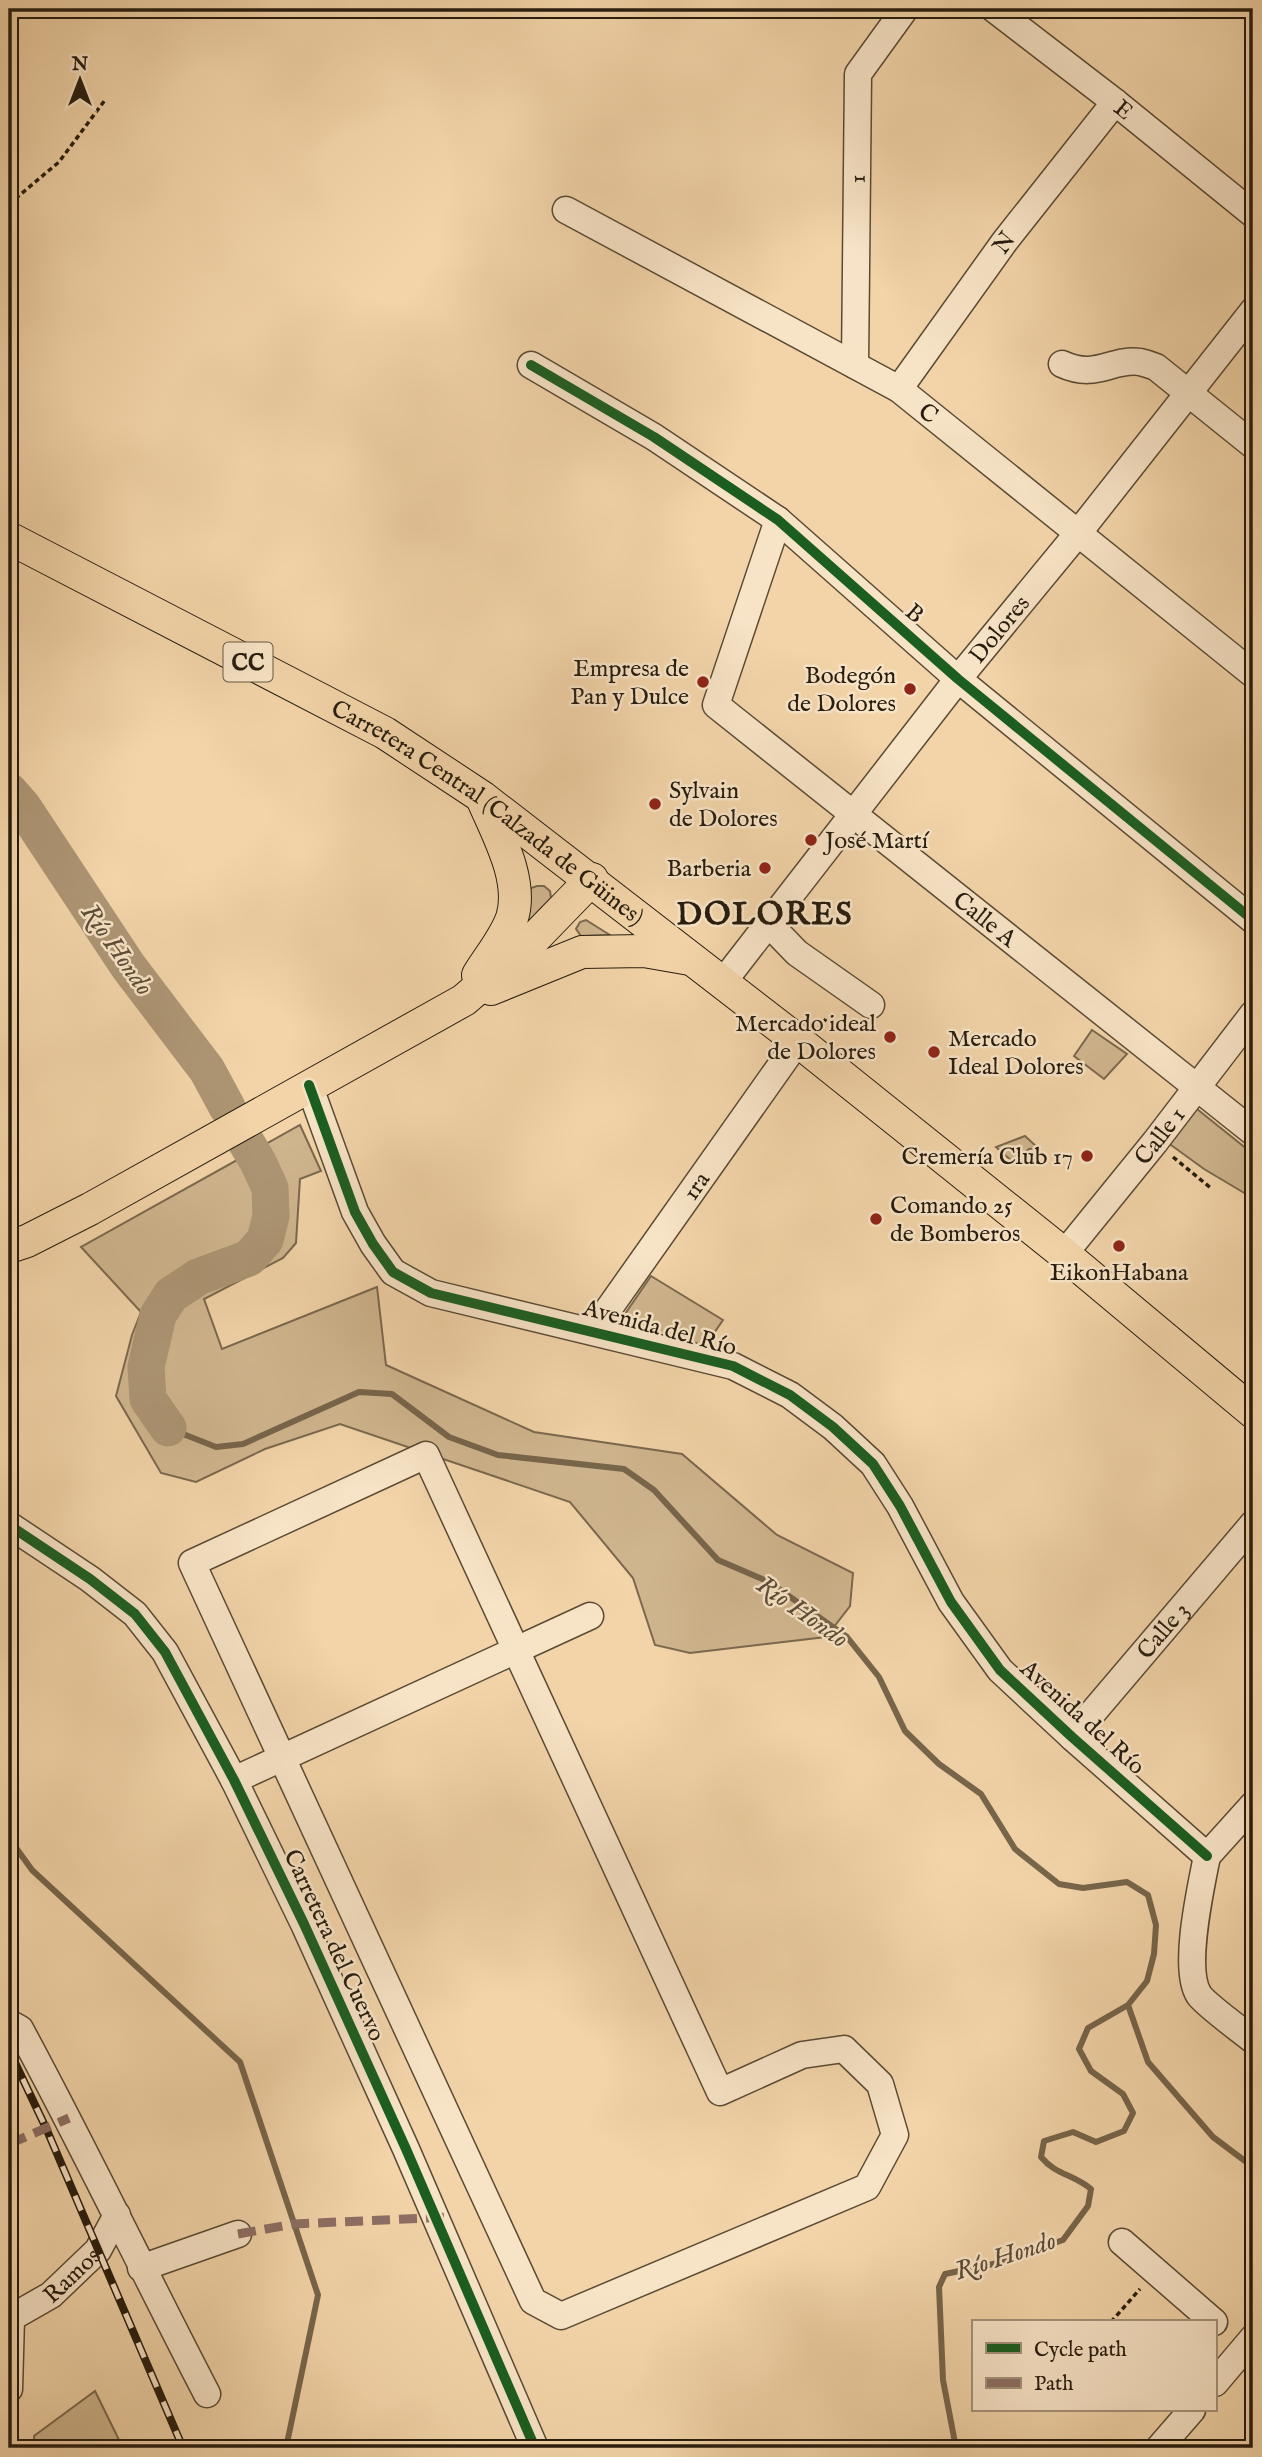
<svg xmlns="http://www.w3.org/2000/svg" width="1262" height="2457" viewBox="0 0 1262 2457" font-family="'IM FELL English',serif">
<rect width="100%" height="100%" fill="#f2d4a8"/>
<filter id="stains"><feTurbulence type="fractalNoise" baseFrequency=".00286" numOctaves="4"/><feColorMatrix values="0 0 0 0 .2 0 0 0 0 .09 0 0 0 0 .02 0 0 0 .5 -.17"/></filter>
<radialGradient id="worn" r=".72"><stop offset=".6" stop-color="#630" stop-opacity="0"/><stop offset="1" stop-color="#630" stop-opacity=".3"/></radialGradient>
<!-- green -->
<path fill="#cfb58e" stroke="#7b684e" stroke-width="2" d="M537,886H544L550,891L551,898L524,926L527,897L531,888Z
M586,920L610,935L581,936L576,929L580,922Z
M1092,1030L1127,1054L1104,1079L1074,1056Z
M1197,1109L1253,1154V1194L1251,1197L1204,1169L1164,1140Z
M300,1125L321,1171L300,1179L296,1243L283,1258L204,1299L222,1349L377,1287L386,1365L534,1432L682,1454L777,1535L853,1573L850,1606L826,1637L690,1653L655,1645L633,1578L570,1502L340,1424L265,1449L196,1482L161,1473L116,1396L132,1335L141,1312L81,1247Z
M1025,1136L1038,1148L1029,1149L1014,1163L996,1147Z
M651,1276L723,1320L703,1349L630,1325L625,1314Z
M95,2391L123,2448H35L34,2436Z"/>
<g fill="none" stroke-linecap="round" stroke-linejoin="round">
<!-- stream -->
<path stroke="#77654b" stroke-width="6" d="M168,1428L216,1447L243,1444L359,1392L392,1394L449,1437L498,1455L624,1469L654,1490L718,1560L769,1582L847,1637L879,1677L905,1731L939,1764L981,1794L1015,1849L1059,1884L1083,1888L1127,1882L1148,1895L1156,1925L1154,1954L1147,1981L1128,2005L1088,2028L1079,2049L1091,2071L1123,2094L1133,2113L1124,2131L1096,2142L1073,2132L1044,2141L1041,2157C1056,2175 1073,2174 1091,2189L1088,2206L1063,2240L993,2264L945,2274L939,2287L943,2380L956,2448
M9,1838L32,1870L240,2062L318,2295L286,2448
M1128,2005L1148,2062L1213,2137L1253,2167"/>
<!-- river -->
<path stroke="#ad9574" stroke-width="37" d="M9,791L23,807L128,966L207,1070L227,1107
M168,1428L148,1399L146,1367L158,1315L171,1295L198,1277L249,1258L265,1240L271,1216L270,1188L258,1162L246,1142"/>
<!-- minor casing -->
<g stroke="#5a4a34" stroke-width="29">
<g id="minor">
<path id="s1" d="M994,9L1115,102L1253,214"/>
<path id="s2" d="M566,210L899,389L1253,674"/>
<path d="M1062,364C1097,380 1111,358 1140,362C1145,363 1151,365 1156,367L1253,445"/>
<path d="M531,365L654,437L778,520L958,679L1253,920"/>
<path id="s3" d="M855,365L858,74L905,9"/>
<path id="s4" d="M899,389L1005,241L1115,102"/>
<path id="s5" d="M778,520L716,705L1253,1132"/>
<path d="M768,923L797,953L871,1005"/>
<path id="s6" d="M723,982L958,679L1079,532L1253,311"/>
<path d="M309,1085L355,1212L373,1244L393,1272L431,1293L733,1366L790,1395L833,1427L873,1464L900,1506L951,1602L1000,1670L1072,1737L1207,1856"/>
<path id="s7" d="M1064,1254L1155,1142L1253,1014"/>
<path id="s8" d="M593,1331L798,1041"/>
<path d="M426,1455L720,2092L802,2055L844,2049L880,2084L895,2135L867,2187L561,2316L533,2301L192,1563Z"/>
<path d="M9,1525L90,1579L135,1614L165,1652L234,1780L304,1924L406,2149L535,2448"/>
<path id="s9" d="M1072,1737L1253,1524"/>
<path d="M234,1780L590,1616"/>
<path d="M1207,1856C1201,1887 1182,1969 1199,1995C1206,2005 1242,2031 1253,2040"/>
<path d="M1207,1856L1253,1805"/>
<path d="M9,2023L20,2029C85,2149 144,2273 207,2394"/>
<path d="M1122,2242L1214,2322"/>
<path d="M141,2268L238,2234"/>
<path id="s10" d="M9,2319L51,2295L98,2250L117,2215"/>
<path d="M1215,2383L1253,2338"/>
<path d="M9,2389L11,2319"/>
<path d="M1159,2448L1192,2410"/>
</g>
</g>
<!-- major casing -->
<g stroke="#271c0e" stroke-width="34">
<g id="major">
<path id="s11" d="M9,538L385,733L482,797L798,1041L1064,1254L1253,1412"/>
<path d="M478,975C489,957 505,938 512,918C524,880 497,833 482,798"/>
<path d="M491,989L582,952L644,951L690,959"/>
<path d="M9,1247L27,1241L90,1209L464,1000L528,945L592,879"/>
</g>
</g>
<!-- path -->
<path stroke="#271c0e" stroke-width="3.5" stroke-dasharray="5 3.5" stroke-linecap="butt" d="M9,204L59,162L105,100
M819,1028L826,1019
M1173,1157L1212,1189
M1111,2322L1140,2289"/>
<!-- minor -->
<use href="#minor" stroke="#f7e3c6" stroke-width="26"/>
<!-- major -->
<use href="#major" stroke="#f2d4a8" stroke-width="32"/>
<!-- rail casing -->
<g stroke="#271c0e" stroke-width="8">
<path id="rail" d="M9,2050L46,2128L183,2448"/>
</g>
<!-- rail -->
<use href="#rail" stroke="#f7e3c6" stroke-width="5" stroke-dasharray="16" stroke-linecap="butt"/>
<!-- quiet -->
<path stroke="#8d6e63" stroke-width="9" stroke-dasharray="18 9" stroke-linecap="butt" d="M9,2144L69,2118
M238,2234L294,2224L450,2217"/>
<!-- cycleway casing -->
<g stroke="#f7e3c6" stroke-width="15">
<path id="cycleway" d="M531,365L654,437L778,520L958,679L1253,920
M309,1085L355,1212L373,1244L393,1272L431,1293L733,1366L790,1395L833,1427L873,1464L900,1506L951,1602L1000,1670L1072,1737L1207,1856
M9,1525L90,1579L135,1614L165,1652L234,1780L304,1924L406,2149L535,2448"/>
</g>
<!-- cycleway -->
<use href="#cycleway" stroke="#1b5e20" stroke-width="10"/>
</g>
<!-- markers -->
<g fill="#8f2418" stroke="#f7e3c6" stroke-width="2.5">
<circle cx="703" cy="682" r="7"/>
<circle cx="910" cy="689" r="7"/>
<circle cx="655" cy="804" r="7"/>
<circle cx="811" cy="840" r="7"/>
<circle cx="765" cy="868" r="7"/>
<circle cx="890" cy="1037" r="7"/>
<circle cx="934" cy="1052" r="7"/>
<circle cx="1087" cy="1156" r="7"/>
<circle cx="876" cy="1219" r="7"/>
<circle cx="1119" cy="1246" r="7"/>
</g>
<g text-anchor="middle" stroke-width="5" stroke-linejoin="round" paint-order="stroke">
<!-- shield labels -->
<rect fill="#f7e3c6" stroke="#655845" stroke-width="2" x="223.5" y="642.5" width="49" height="39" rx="5"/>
<g font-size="23" font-weight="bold" fill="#271c0e">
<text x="248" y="670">CC</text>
</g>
<!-- street labels -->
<g font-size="24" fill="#271c0e" stroke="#f7e3c6">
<text dy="8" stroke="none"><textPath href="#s1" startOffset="164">E</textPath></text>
<text dy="8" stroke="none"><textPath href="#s3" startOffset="186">1</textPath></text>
<text dy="8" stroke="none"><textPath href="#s4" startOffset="180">N</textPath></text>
<text dy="8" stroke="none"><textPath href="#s2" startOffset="416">C</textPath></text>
<text transform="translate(915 613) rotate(41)" y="8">B</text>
<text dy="8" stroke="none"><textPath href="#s6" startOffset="448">Dolores</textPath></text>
<text dy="8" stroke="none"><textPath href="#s11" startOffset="553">Carretera Central (Calzada de Güines)</textPath></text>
<text dy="8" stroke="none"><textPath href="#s5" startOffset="539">Calle A</textPath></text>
<text dy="8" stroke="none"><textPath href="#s7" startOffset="152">Calle 1</textPath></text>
<text dy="8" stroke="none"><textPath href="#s8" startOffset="178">1ra</textPath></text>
<text transform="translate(660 1327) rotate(15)" y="8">Avenida del Río</text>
<text dy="8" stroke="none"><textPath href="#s9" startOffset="140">Calle 3</textPath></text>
<text transform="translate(1083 1717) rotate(42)" y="8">Avenida del Río</text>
<text transform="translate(335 1945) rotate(65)" y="8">Carretera del Cuervo</text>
<text dy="8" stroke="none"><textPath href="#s10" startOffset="77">Ramos</textPath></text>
</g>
<!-- poi labels -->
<g font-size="24" fill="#271c0e" stroke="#f7e3c6" text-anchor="end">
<text x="689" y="676">Empresa de<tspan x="689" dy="28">Pan y Dulce</tspan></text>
<text x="896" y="683">Bodegón<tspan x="896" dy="28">de Dolores</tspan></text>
<text x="669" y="798" text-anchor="start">Sylvain<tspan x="669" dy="28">de Dolores</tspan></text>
<text x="825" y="848" text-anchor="start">José Martí</text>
<text x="751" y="876">Barberia</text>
<text x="876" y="1031">Mercado ideal<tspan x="876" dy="28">de Dolores</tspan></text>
<text x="948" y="1046" text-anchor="start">Mercado<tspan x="948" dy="28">Ideal Dolores</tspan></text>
<text x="1073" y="1164">Cremería Club 17</text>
<text x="890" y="1213" text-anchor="start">Comando 25<tspan x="890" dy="28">de Bomberos</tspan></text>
<text x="1119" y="1280" text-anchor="middle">EikonHabana</text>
</g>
<!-- water labels -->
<g font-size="26" font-style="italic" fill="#5d4c37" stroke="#f7e3c6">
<text transform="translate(118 949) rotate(55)" y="9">Río Hondo</text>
<text transform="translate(803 1611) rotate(35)" y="9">Río Hondo</text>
<text transform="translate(1005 2255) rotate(-18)" y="9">Río Hondo</text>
</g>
<!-- district labels -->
<g font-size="32" font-weight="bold" letter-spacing="2" fill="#271c0e" stroke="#f7e3c6">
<text x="765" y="924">DOLORES</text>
</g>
</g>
<!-- margin -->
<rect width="1262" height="2457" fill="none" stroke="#f2d4a8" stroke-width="35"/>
<rect x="10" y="10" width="1241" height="2436" fill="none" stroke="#271c0e" stroke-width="3.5"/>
<rect x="18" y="18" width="1227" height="2422" fill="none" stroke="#271c0e" stroke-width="2"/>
<!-- legend -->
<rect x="972" y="2320" width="245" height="91" fill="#f7e3c6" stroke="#a4937c" stroke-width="2"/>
<rect x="986" y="2343" width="35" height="10" fill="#1b5e20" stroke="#a4937c" stroke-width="2"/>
<text x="1034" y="2356" font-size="21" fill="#271c0e">Cycle path</text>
<rect x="986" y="2378" width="35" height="10" fill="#8d6e63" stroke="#a4937c" stroke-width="2"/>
<text x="1034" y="2390" font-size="21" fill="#271c0e">Path</text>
<!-- north arrow -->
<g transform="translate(80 80)" stroke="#f7e3c6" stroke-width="5" paint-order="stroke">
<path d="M0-5L12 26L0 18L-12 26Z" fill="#271c0e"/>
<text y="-10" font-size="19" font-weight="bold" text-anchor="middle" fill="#271c0e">N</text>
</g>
<rect width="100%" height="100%" filter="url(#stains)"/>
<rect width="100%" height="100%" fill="url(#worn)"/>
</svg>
